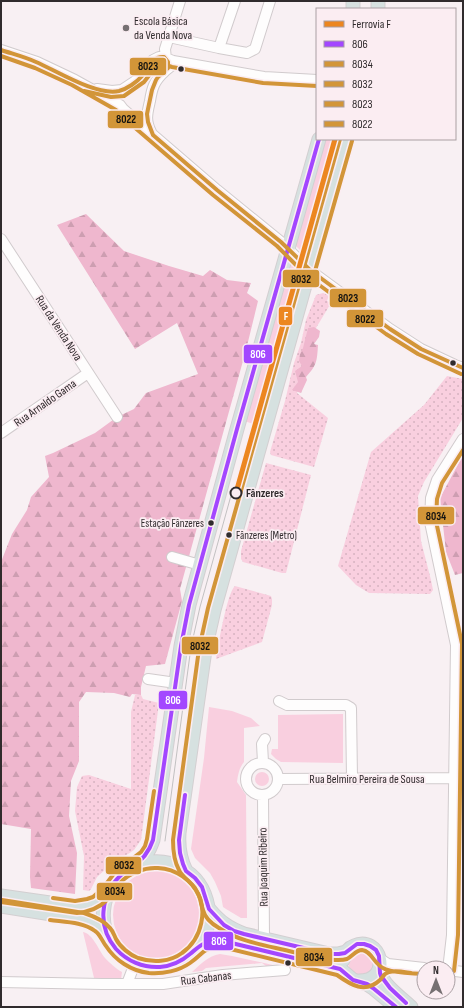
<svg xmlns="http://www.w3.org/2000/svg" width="464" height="1008" viewBox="0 0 464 1008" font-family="'Sofia Sans Condensed',sans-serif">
<defs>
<pattern id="grass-dots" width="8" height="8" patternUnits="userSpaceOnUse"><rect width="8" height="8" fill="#f9cfdf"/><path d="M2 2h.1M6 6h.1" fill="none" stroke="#d6b2c0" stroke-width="1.8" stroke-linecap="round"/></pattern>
<pattern id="forest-firs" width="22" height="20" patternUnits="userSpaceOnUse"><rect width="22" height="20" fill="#efb7ce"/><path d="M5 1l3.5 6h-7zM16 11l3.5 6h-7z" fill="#cd9eb1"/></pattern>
</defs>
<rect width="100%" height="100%" fill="#f8f0f3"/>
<!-- grass -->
<path fill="url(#grass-dots)" d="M323,293L329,295L327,301L331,303L316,328L297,393L328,418L314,467L271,455L270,452L285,401L294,363L301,343L306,320L316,295Z
M447,376L463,379V418L424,482L418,496L421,541L431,580L433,590L430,594L369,593L356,585L338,566L371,452L424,405Z
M266,463L311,475L286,573H282L243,562L241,559V551Z
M235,586L271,596L272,599V605L262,642L216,659C218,646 227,593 235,586Z
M135,695H141L143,699L159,703L141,840L134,850L128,854L116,860L97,877L91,889L89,891L83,890L84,856L75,811L77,787L82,776L89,775L131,789V712Z"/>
<!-- forest -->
<path fill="url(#forest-firs)" d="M86,214L124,251L169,266L203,276L210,270L227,280L251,283L247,293L258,301L246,350L180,589L182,601L165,664L146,666L141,687V695L132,694L130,697L114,693L86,692L79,702V761L71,781L69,816L77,853L75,894L31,888L30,877L31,829L1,824V562L12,534L27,510L31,497L49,477L45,456L53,453L95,433L117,417L134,409L146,393L198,374L177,323L135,349L57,225Z
M314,327L320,331L319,337L314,344L318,345C317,361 317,365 306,377L307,380L301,393L292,390L298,382L295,371L302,366L299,361L300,354L303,348L308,328Z
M463,455V573L455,575L446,552L440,498Z"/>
<!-- garden -->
<path fill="#f9cfdf" d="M323,139H338L306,256L294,244Z
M290,261L302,269L299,281L288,277L291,265L288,263Z
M283,285L296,289L292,304L294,305L260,426L244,421Z
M209,707L232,711L251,718L260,726L244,728V762C239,768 238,775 237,782L246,795L247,918H241L226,909L223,907L221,896L215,882L210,873L195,858L191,849L204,758Z
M343,714V763L281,762L276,759L271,754L272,749H278V715Z
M255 779a7 7 0 1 1 14 0a7 7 0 1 1-14 0Z
M113 915a44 44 0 1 1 88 0a44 44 0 1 1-88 0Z
M83,932C93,934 98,949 105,958C110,963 116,969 122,972L121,980L95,982Z
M361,950C370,952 378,961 372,969C371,971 369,973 368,974L356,975C353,972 350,970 349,967C346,958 353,952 361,950Z
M220,954L232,956L273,965L266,966L262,963L206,968L202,971L192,972C201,964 208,956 220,954Z"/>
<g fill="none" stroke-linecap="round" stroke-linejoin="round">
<!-- minor casing -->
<g stroke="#d1cbcd" stroke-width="12">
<path id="minor" d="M169,37L219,48L247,53L255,49L270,1
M219,48L235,1
M1,50L37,62L75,80L120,105L123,109L217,190L281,242L300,261L315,274L390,329L421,349L455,365L463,368
M168,62L166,59L165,49L180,1
M97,89L112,91L122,90L140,78L153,60L159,57H163L173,61L264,77L317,80
M151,132C145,120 147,114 150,101C152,88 154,81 165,71C171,66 173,64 181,63
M1,239L117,417
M1,433L88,373
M172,557L200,565
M148,679L176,683
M279,701L287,705H346L351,708L352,778
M263,762L262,744L265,739
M246 779a16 16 0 1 1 32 0a16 16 0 1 1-32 0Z
M279,779L454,778
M263,795L264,939
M380,959L388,964L424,968
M448,970L452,935L456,645L430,522L431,498L437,480L463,439
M448,970L463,972
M1,982L102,984H163L223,975L285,970
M127,984L135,963"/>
</g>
<!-- major casing -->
<g stroke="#d3cfd1" stroke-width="15">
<path id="major" d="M378,1V9
M353,9V1
M132,867C144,857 148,855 153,840L181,646L189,605L237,429L319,139
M186,871C180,859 178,847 179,833L205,650L214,610L346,139
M108,891C102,908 100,927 112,943C126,964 153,973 177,963C187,958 193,950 202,945C208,942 216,941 223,941L340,969L353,980L367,984L373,988L396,1007
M1,896L78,907C87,906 96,903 103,897C108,892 110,887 114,882C130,862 159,856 181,868C196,876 205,890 208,907C211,922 205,937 195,949
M1,906L83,919L99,926L106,932
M209,909C220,922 228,928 244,934L329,954H338L346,952
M343,960C345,953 348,948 354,946C380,934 394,981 359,981
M379,971C384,986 399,996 411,1007"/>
</g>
<!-- minor -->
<use href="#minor" stroke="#fefdfd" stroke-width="10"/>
<!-- major -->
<use href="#major" stroke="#d6e1e0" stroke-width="13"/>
<!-- tram -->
<path stroke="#c2c0c1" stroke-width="1" d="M165,841L191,647L200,607L232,492"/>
<!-- bus-1 casing -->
<g stroke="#fbedf2" stroke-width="7">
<path id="bus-1" d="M319,139L237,429L189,605L181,646L153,840C149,852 142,861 131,868C128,870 124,872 121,875C100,895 97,927 116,949C127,961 143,968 160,967C171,966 182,961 190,954C195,950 199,946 205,943C211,941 217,941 223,941L340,969L353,980L367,984L373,988L396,1007
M185,795L179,840L180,853L183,864L186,871L195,878L202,887L209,909L224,925L234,931L244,934L329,954H339L345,953L357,944H364L370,946L376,950L379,956L380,973L381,976L390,988L406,1003"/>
</g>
<!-- bus-2 casing -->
<g stroke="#fbedf2" stroke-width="7">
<path id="bus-2" d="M1,902L77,913C88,912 99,908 107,900C113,895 116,889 120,883C129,873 145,867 158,868C176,869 192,880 199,896C201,900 201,906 203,910C205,918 212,924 219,928C239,942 270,946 293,952C308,955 323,961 338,960C341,960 344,960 347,959C353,956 356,950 362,950C372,951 374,965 385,969C397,974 411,973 424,974
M50,920C65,922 83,922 95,931C100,934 102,941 106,946C115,960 131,971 149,973C163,974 179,971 190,963C204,953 202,948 222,947L337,975C351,985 365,994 380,980C383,977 384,973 389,972C396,970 404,972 411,973
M454,971L458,935L462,644L436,521L437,499L442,483L463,450"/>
</g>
<!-- bus-3 casing -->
<g stroke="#fbedf2" stroke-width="7">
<path id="bus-3" d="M53,898L75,901L87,899L93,897L103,888L116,871L141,852L145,846L147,839L154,791
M2,900L84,913C93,916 104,920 110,928C113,931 114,935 116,939C120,947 130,955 138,958C153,963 170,962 182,953C202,939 209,909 195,888C190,881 182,877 179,870C174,861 173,850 173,840L199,649L208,608L340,139"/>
</g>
<!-- bus-4 casing -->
<g stroke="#fbedf2" stroke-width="7">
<path id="bus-4" d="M1,50C13,54 25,57 36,62C57,71 96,96 119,91C127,89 137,82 142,76C148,68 152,56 164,57L168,62V68L158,77L156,80L152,90L148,109L147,114L148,122L153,135L217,190L281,242L309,269L322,279L390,329L421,349L463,368"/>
</g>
<!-- bus-5 casing -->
<g stroke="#fbedf2" stroke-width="7">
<path id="bus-5" d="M1,56L35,68L72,85L116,110L119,114L213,195L277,246L296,265L311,279L386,334L418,354L461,374
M84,91L111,97L124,96L144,82L157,65L160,63L172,67L263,83L317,86
M315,271L352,141"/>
</g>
<!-- bus-1 -->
<use href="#bus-1" stroke="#a347ff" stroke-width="4"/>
<!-- bus-2 -->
<use href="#bus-2" stroke="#d29538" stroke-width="4"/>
<!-- bus-3 -->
<use href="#bus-3" stroke="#d29538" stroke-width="4"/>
<!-- bus-4 -->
<use href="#bus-4" stroke="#d29538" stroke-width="4"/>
<!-- bus-5 -->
<use href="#bus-5" stroke="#d29538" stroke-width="4"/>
<!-- rail-1 casing -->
<g stroke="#fbedf2" stroke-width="8">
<path id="rail-1" d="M236,493L335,139"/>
</g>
<!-- rail-1 -->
<use href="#rail-1" stroke="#ec8620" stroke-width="5"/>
</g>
<!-- markers -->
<circle fill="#767072" stroke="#fbedf2" stroke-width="1.5" cx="126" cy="28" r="4"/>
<g fill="#302b2d" stroke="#fbedf2" stroke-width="1.5">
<circle cx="181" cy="69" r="3.5"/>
<circle cx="453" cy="363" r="3.5"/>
<circle cx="211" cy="523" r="3.5"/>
<circle cx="229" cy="535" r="3.5"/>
<circle cx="288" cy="963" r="3.5"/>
</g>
<circle fill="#fbedf2" stroke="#302b2d" stroke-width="2" cx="236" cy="493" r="5.5"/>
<g text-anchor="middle" stroke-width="3.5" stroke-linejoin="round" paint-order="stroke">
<!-- bus labels -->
<g font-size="11" fill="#302b2d" stroke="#fbedf2" text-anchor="end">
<text x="204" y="527">Estação Fânzeres</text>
<text x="236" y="539" text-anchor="start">Fânzeres (Metro)</text>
</g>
<!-- poi labels -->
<g font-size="12" fill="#302b2d" stroke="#fbedf2" text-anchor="start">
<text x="134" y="25">Escola Básica<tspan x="134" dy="14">da Venda Nova</tspan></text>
</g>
<!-- street labels -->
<g font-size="12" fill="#302b2d" stroke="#fbedf2">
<text transform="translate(59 328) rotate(57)" y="4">Rua da Venda Nova</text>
<text transform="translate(45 403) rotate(-35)" y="4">Rua Arnaldo Gama</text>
<text x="367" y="783">Rua Belmiro Pereira de Sousa</text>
<text transform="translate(263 867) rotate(-91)" y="4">Rua Joaquim Ribeiro</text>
<text transform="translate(206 978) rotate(-7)" y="4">Rua Cabanas</text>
</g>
<!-- stop labels -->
<g font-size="12" font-weight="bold" fill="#302b2d" stroke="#fbedf2" text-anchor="start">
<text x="246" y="497">Fânzeres</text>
</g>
</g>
<g stroke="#fbedf2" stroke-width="1.5">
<rect x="129" y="57" width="38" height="19" rx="4" fill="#d29538"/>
<rect x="107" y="110" width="37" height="19" rx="4" fill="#d29538"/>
<rect x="282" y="269" width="38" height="19" rx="4" fill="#d29538"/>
<rect x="329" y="288" width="38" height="20" rx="4" fill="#d29538"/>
<rect x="278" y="306" width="15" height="20" rx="4" fill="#ec8620"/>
<rect x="346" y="309" width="38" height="19" rx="4" fill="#d29538"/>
<rect x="243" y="344" width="30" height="20" rx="4" fill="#a347ff"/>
<rect x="417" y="506" width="38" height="19" rx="4" fill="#d29538"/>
<rect x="181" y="636" width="38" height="19" rx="4" fill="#d29538"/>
<rect x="158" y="690" width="30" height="20" rx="4" fill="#a347ff"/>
<rect x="105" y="856" width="37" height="19" rx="4" fill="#d29538"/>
<rect x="96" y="882" width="37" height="19" rx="4" fill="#d29538"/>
<rect x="203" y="931" width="31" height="20" rx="4" fill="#a347ff"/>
<rect x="295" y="947" width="38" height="20" rx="4" fill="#d29538"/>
</g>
<g font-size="11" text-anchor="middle" font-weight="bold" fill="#fff">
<text x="286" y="320">F</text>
<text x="258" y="358">806</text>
<text x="173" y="704">806</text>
<text x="219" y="945">806</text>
</g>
<g font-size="11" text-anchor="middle" font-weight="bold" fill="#111">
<text x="148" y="70">8023</text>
<text x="126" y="123">8022</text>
<text x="301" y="283">8032</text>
<text x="348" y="302">8023</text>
<text x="365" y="323">8022</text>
<text x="436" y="520">8034</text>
<text x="200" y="650">8032</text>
<text x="124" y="869">8032</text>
<text x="115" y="895">8034</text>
<text x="314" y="961">8034</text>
</g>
<!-- border -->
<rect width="464" height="1008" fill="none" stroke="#302b2d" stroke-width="4"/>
<!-- legend -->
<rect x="316" y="8" width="140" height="132" fill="#fbedf2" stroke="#aa9fa3"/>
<rect x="324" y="21" width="20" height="6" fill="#ec8620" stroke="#aa9fa3"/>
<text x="352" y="28" font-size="12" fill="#302b2d">Ferrovia F</text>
<rect x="324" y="41" width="20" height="6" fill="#a347ff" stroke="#aa9fa3"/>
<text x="352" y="48" font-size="12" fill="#302b2d">806</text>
<rect x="324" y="61" width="20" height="6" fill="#d29538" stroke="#aa9fa3"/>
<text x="352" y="68" font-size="12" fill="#302b2d">8034</text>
<rect x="324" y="81" width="20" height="6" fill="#d29538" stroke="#aa9fa3"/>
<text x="352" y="88" font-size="12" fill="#302b2d">8032</text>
<rect x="324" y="101" width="20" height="6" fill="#d29538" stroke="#aa9fa3"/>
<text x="352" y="108" font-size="12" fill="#302b2d">8023</text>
<rect x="324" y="121" width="20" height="6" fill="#d29538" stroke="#aa9fa3"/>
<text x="352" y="128" font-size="12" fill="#302b2d">8022</text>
<!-- north arrow -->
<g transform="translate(436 980)"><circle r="19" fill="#fbedf2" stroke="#aa9fa3"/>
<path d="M0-3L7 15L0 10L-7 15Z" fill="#767072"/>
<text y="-6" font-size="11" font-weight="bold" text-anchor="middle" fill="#302b2d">N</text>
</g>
</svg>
